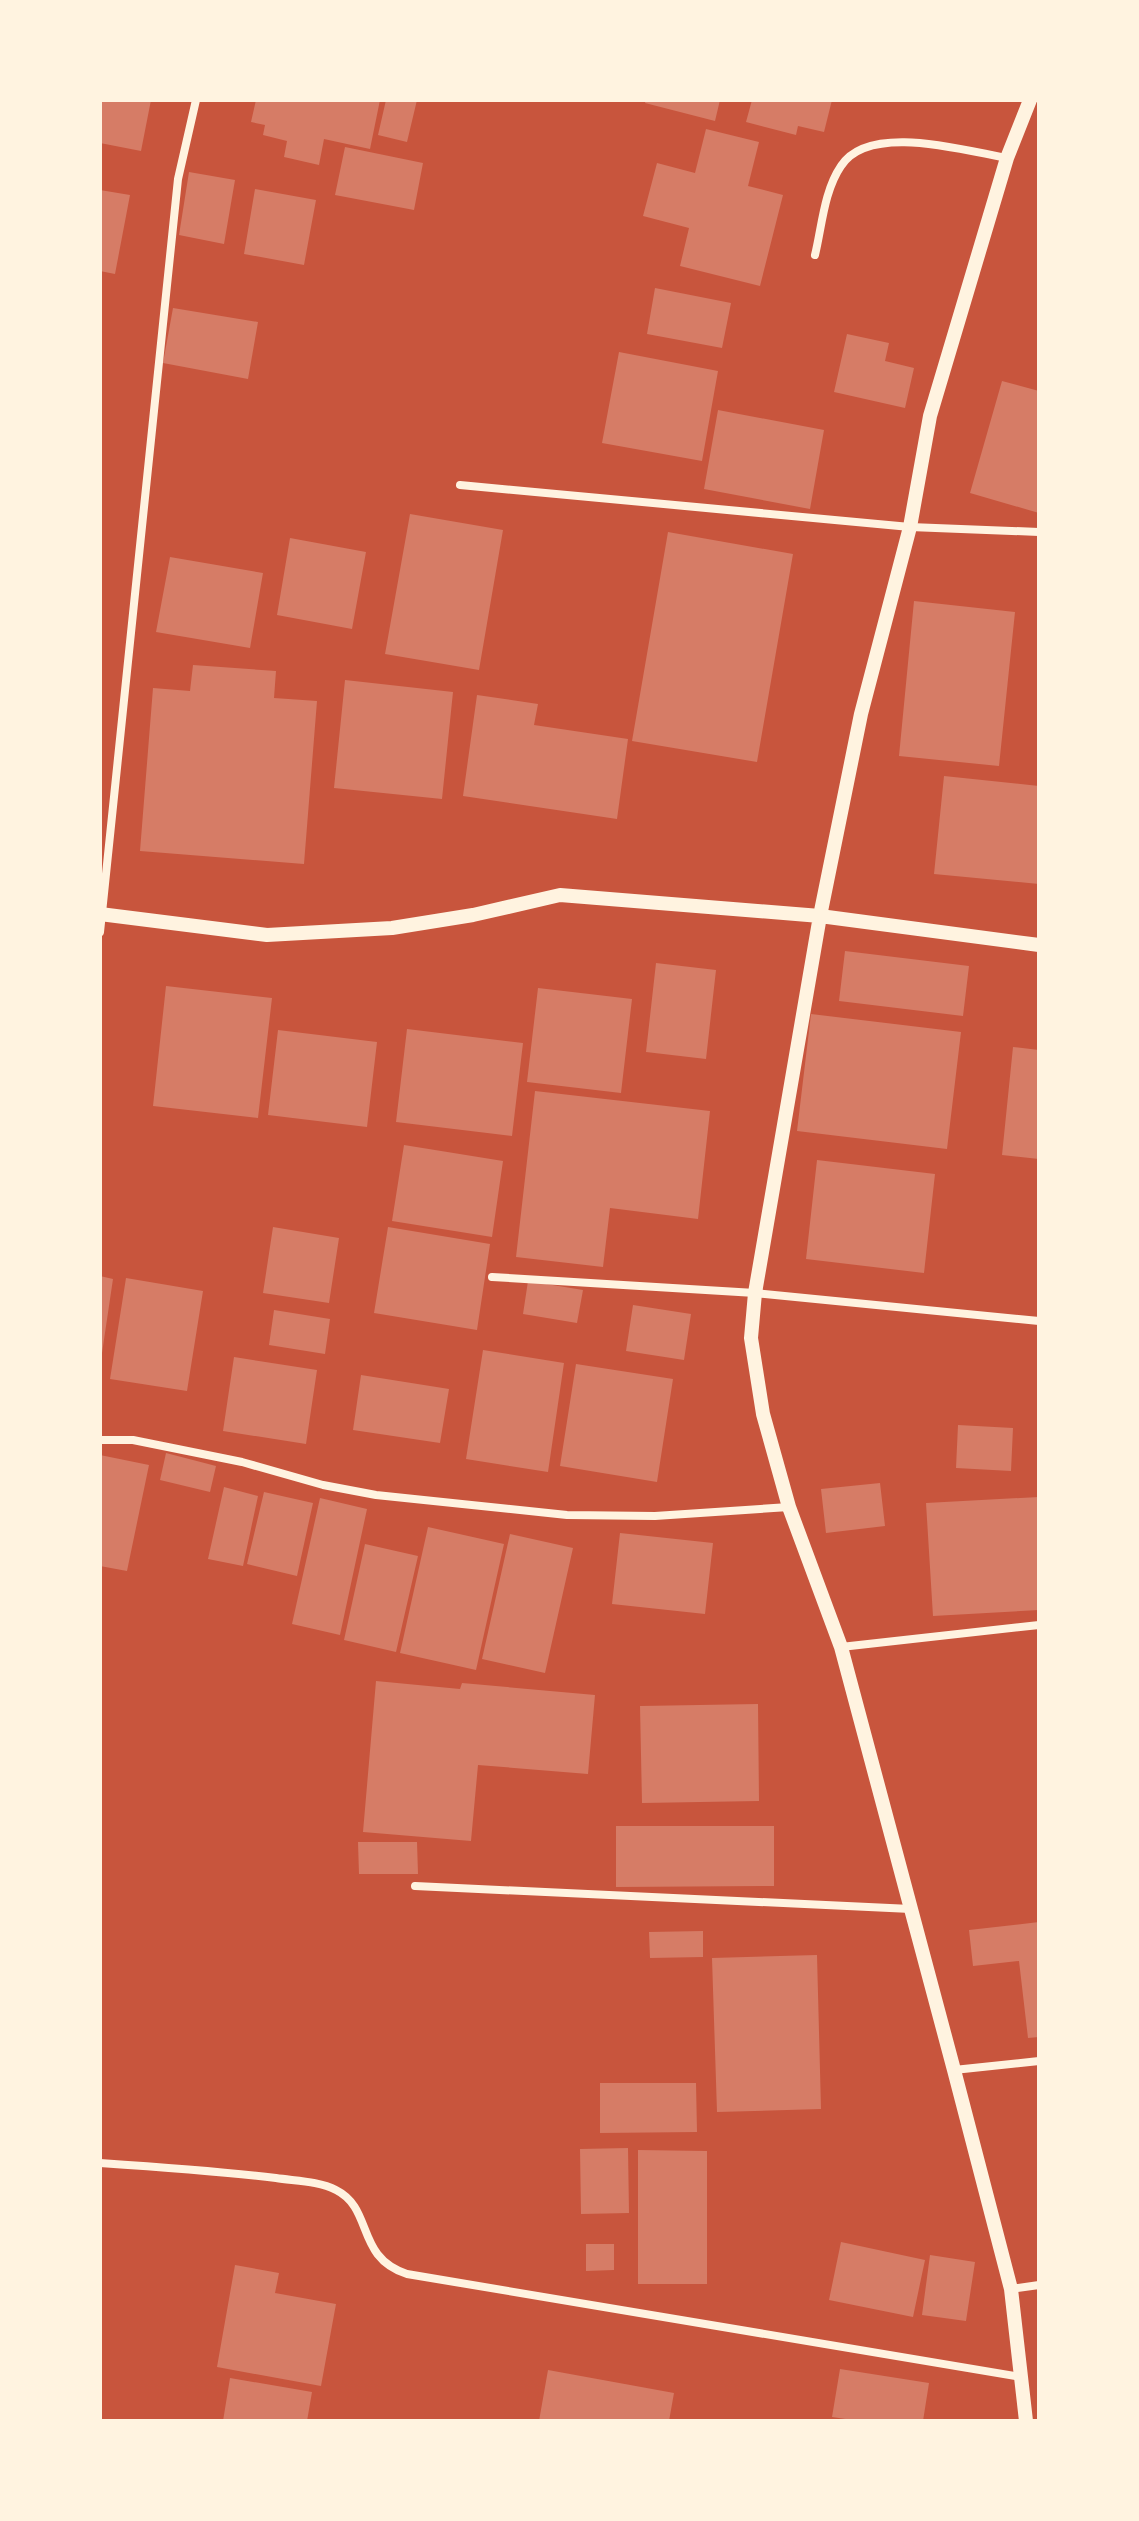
<svg xmlns="http://www.w3.org/2000/svg" width="1139" height="2521" viewBox="0 0 1139 2521" font-family="'Source Sans 3',sans-serif">
<rect width="100%" height="100%" fill="#c8553d"/>
<!-- building -->
<path fill="#d67c66" d="M100,100H151L141,151L100,143Z
M256,100H380L370,149L324,139L319,165L284,157L287,141L263,135L265,125L251,122Z
M386,100H417L407,142L378,135Z
M646,100H720L715,121L645,103Z
M752,100H832L824,132L798,126L796,135L746,122Z
M706,129L759,142L748,186L783,195L760,286L680,266L689,228L643,216L657,163L695,173Z
M345,147L423,163L414,210L335,195Z
M189,172L235,180L224,244L179,235Z
M255,189L316,200L304,265L244,254Z
M100,190L130,195L115,274L100,271Z
M655,288L731,303L722,348L647,334Z
M173,308L258,322L248,379L163,363Z
M847,334L889,343L885,361L914,368L905,408L834,392Z
M619,352L718,371L702,461L602,443Z
M1002,381L1039,391V513L970,493Z
M718,410L824,430L810,509L704,489Z
M410,514L503,530L479,670L385,654Z
M668,532L793,554L757,762L632,741Z
M290,538L366,552L352,629L277,615Z
M170,557L263,573L250,648L156,632Z
M914,601L1015,612L999,766L899,756Z
M193,665L276,671L274,698L317,701L304,864L140,851L153,688L190,691Z
M345,680L453,692L442,799L334,788Z
M477,695L538,704L534,725L628,739L617,819L463,796Z
M944,776L1039,786V884L934,874Z
M845,951L969,966L963,1016L839,1001Z
M656,963L716,970L706,1059L646,1052Z
M166,986L272,998L258,1118L153,1106Z
M538,988L632,999L621,1093L527,1082Z
M811,1014L961,1032L947,1149L797,1131Z
M407,1029L523,1043L512,1136L396,1122Z
M278,1030L377,1042L367,1127L268,1115Z
M1013,1047L1039,1050V1159L1002,1155Z
M535,1091L710,1111L698,1219L610,1208L603,1267L516,1257Z
M404,1145L503,1161L492,1237L392,1221Z
M817,1160L935,1174L924,1273L806,1259Z
M273,1227L339,1238L329,1303L263,1293Z
M388,1227L490,1244L477,1330L374,1313Z
M100,1276L113,1279L102,1353H100Z
M126,1278L203,1291L187,1391L110,1379Z
M528,1281L583,1290L577,1323L523,1314Z
M633,1305L691,1314L684,1360L626,1351Z
M274,1310L330,1319L325,1354L269,1345Z
M483,1350L564,1363L548,1472L466,1459Z
M234,1357L317,1370L306,1444L223,1431Z
M576,1364L673,1379L657,1482L560,1466Z
M361,1375L449,1389L440,1443L353,1430Z
M958,1425L1013,1428L1011,1471L956,1468Z
M166,1453L216,1466L210,1492L160,1480Z
M100,1455L149,1465L127,1571L100,1566Z
M880,1483L885,1526L826,1533L821,1489Z
M224,1487L258,1496L243,1566L208,1559Z
M264,1492L313,1503L297,1576L247,1564Z
M1039,1497V1610L933,1616L926,1503Z
M320,1498L367,1509L340,1635L292,1624Z
M428,1527L504,1544L476,1670L400,1653Z
M620,1533L713,1543L705,1614L612,1604Z
M510,1534L573,1548L545,1673L482,1659Z
M365,1544L418,1556L396,1652L344,1640Z
M376,1681L460,1689L462,1683L595,1695L588,1774L478,1765L471,1841L363,1832Z
M758,1704L759,1801L642,1803L640,1706Z
M616,1826H774V1886L616,1887Z
M358,1842H417L418,1874H359Z
M1039,1922V2037L1028,2038L1019,1961L973,1966L969,1930Z
M703,1931V1957L650,1958L649,1932Z
M817,1955L821,2109L717,2112L712,1958Z
M600,2083H696L697,2132L600,2133Z
M628,2148L629,2213L581,2214L580,2149Z
M638,2150L707,2151V2284H638Z
M841,2242L925,2260L913,2317L829,2300Z
M586,2244H614V2270L586,2271Z
M930,2255L975,2262L966,2321L922,2315Z
M235,2265L279,2273L275,2293L336,2304L321,2386L217,2367Z
M840,2369L929,2383L923,2421H859L832,2417Z
M548,2370L674,2393L669,2421H539Z
M230,2378L312,2392L307,2421H223Z"/>
<g fill="none" stroke-linecap="round" stroke-linejoin="round">
<!-- minor -->
<path stroke="#fff3e0" stroke-width="8" d="M815,255C822,226 824,191 841,166C869,122 966,151 1007,158
M460,485L910,527L1039,532
M100,932L178,179L196,100
M492,1277L755,1293L1039,1321
M100,1440H133L242,1462L323,1485L376,1495L567,1515L655,1516L789,1507
M841,1647L1039,1625
M415,1886L911,1909
M954,2070L1039,2061
M100,2163C159,2167 218,2171 276,2178C296,2181 319,2181 336,2190C374,2209 355,2257 407,2274L1021,2377
M1011,2289L1039,2285"/>
<!-- tertiary -->
<path stroke="#fff3e0" stroke-width="14" d="M100,914L267,935L392,928L473,915L560,895L820,916L1039,945
M1026,2421L1011,2289L954,2070L841,1647L789,1507L763,1414L751,1338L755,1293L820,916L861,714L910,527L930,416L1007,158L1030,100"/>
</g>
<!-- border -->
<rect width="1139" height="2521" fill="none" stroke="#fff3e0" stroke-width="204"/>
</svg>
